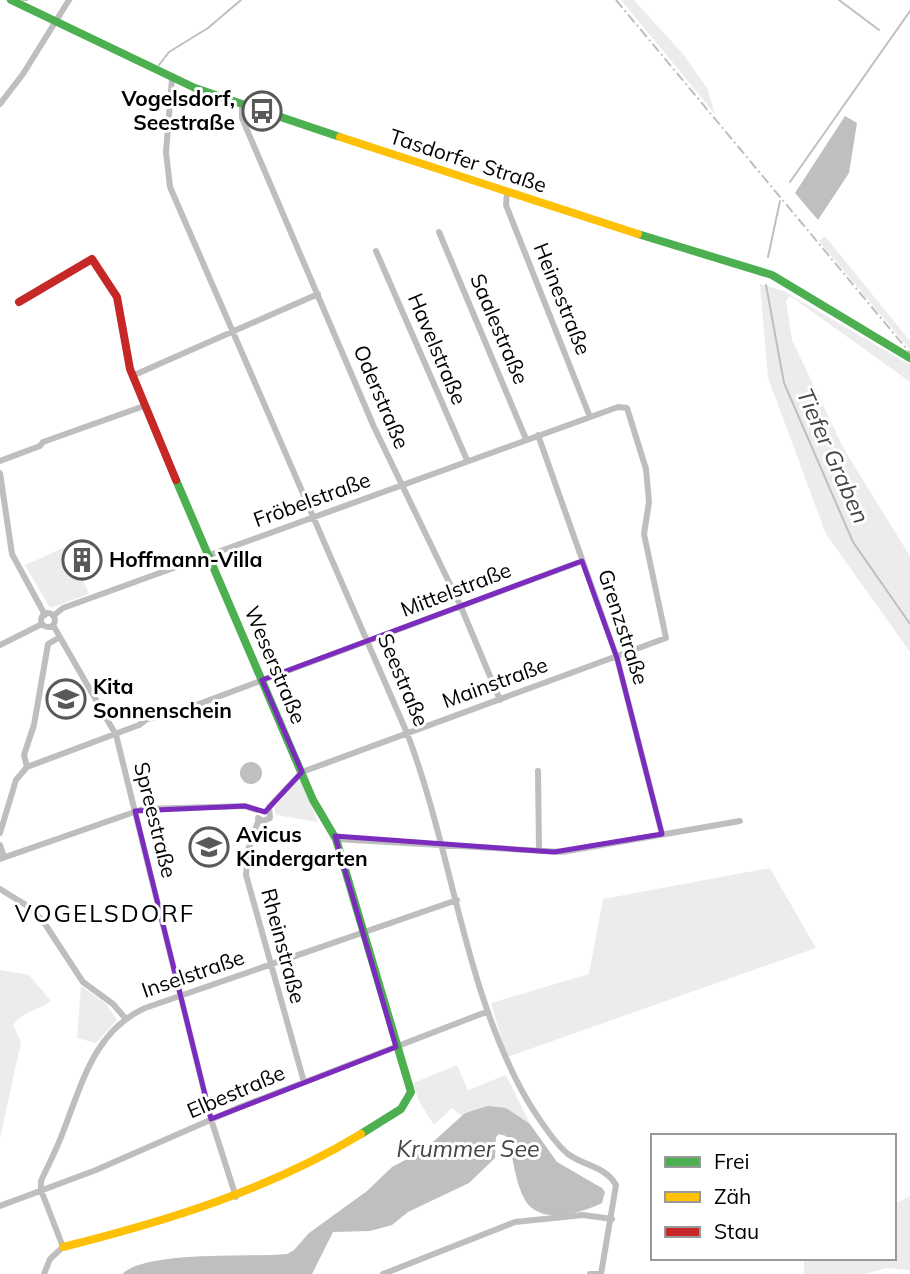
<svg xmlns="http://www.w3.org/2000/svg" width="910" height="1274" viewBox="0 0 910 1274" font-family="Mulish,sans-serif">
<rect width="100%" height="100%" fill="#fff"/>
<!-- green -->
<path fill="#ececec" d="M621,0H634L683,54L707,88L715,114Z
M825,236L910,341V350L819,241Z
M760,284L784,291L910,365V382L793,298L790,296L786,301L792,340L845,451L910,556V652L826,534L768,378Z
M68,546L89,594L50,608L25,565Z
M300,778L318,822L276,815L274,808Z
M770,868L816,948L507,1057L491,1003L589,974L603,899Z
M0,970L29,975L51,1001C37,1011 25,1010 13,1025L21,1042L0,1139Z
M81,986L106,1004L117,1020L96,1043L77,1038Z
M457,1065L468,1090L506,1075L530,1124L506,1108L465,1112L462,1116L452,1108L434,1125L419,1101L413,1083Z
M910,1196V1270L888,1268L863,1274H804V1258H894V1204Z"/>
<!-- water -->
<path fill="#bfbfbf" d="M845,116L857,123L849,173L818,220L795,193Z
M240 773a11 11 0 1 1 22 0a11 11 0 1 1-22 0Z
M488,1106L506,1108L530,1124L557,1162L602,1188L605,1192L602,1203C582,1213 540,1226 525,1200C514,1181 514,1156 506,1136L499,1134L496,1137L495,1158L469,1183L408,1212L392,1225L370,1231L333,1232L312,1274H122C148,1250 249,1258 287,1254L294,1250L309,1233L367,1191L392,1167L424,1150L465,1113Z"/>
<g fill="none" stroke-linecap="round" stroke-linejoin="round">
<!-- stream -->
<path stroke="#bfbfbf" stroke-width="2" d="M23,0H27
M839,0L879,30
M159,65L169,52L208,28L241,0
M790,182L910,11
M768,257L780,201
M766,285L784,383L853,542L910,624"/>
<!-- street -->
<path stroke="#bebebe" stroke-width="6" d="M172,79L166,152L170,187L407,733C451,848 463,980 521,1089C530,1106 553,1142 568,1154C584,1166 605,1166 616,1185L601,1274H590
M0,104L23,74L69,0
M242,104V118L374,427L461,607L500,700
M507,193L506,205L590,417
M439,232L526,439
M376,251L467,460
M132,376L318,294
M538,435L617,658L662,834
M0,461L40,446L43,442L144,406
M0,473L12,554L45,615
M41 620a7 7 0 1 1 14 0a7 7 0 1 1-14 0Z
M53,616L63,608L618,407L627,408L646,469L649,502L644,534L666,638L302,772L269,807
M53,625L116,735L211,1119L236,1197
M0,645L42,624
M27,767L139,725L147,719L172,714L582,561
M538,771L539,851
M258,818L263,821L270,818L269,807
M259,819L248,850L246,875L304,1082
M0,833L16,780L27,767L24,755L34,725L48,644L60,637
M336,839L562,852L740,821
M0,845L4,857
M0,859L143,809L245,806L257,810
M0,889L26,905L43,921L83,982L113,1004L126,1019
M0,1206L96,1170L240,1107L486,1012
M44,1274L50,1259L63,1247L41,1190V1181C48,1165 57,1149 63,1132C82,1084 94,1031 145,1008L457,900
M383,1274L515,1222L583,1215L612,1219"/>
<!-- fast -->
<path stroke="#4caf50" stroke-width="8" d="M11,0L195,88L340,137
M638,234L772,275L910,358
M176,480L313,800L336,839L411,1092L401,1109L361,1134"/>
<!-- slow -->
<path stroke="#ffc107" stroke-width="8" d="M340,137L638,234
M63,1247C167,1221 268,1190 361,1134"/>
<!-- jam -->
<path stroke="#c62828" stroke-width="8" d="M19,302L92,259L117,297L130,369L176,480"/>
<!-- rail -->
<path stroke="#bebebe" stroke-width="2" stroke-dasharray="10 3.5 2 3.5" stroke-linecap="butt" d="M616,0L910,353"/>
</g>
<!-- marked area -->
<path fill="none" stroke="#7b2cbf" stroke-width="5" stroke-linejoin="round" d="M582,561L617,658L662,834L554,852L335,836L396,1047L211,1119L135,811L245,806L265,812L302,772L262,680Z"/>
<!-- icons -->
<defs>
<g id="bus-ring" transform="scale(2.0125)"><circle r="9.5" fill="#fff" stroke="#595959" stroke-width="1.5"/><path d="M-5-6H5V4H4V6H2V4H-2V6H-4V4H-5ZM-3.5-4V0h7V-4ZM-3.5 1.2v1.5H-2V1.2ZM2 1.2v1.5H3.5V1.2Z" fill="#595959"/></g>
<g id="building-ring" transform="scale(2.0125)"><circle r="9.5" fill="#fff" stroke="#595959" stroke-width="1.5"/><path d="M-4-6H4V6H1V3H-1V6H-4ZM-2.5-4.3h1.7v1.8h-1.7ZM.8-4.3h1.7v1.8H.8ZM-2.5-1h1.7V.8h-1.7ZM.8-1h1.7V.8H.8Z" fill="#595959"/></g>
<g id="school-ring" transform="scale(2.0125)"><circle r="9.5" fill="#fff" stroke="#595959" stroke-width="1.5"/><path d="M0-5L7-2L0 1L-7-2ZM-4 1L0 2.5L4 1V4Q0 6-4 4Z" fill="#595959"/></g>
</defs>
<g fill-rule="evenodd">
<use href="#bus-ring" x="262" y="111"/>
<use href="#building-ring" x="82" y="560"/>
<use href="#school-ring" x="66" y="699"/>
<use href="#school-ring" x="209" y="847"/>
</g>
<g text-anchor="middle" stroke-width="6" stroke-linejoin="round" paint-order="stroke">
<!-- poi labels -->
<g font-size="21" font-weight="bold" fill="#000" stroke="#fff" text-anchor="start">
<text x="235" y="106" text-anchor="end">Vogelsdorf,<tspan x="235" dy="24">Seestraße</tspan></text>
<text x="109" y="567">Hoffmann-Villa</text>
<text x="93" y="694">Kita<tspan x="93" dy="24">Sonnenschein</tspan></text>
<text x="236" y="842">Avicus<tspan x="236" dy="24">Kindergarten</tspan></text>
</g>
<!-- street labels -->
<g font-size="21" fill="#000" stroke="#fff">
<text transform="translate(468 161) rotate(18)" y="7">Tasdorfer Straße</text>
<text transform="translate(562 299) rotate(68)" y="7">Heinestraße</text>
<text transform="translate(499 329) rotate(67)" y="7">Saalestraße</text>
<text transform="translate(437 349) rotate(67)" y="7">Havelstraße</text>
<text transform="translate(381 397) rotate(67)" y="7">Oderstraße</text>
<text transform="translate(312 500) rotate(-20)" y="7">Fröbelstraße</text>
<text transform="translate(456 590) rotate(-21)" y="7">Mittelstraße</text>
<text transform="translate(623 627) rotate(72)" y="7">Grenzstraße</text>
<text transform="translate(275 665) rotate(67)" y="7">Weserstraße</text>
<text transform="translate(403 680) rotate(67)" y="7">Seestraße</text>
<text transform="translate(495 683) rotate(-20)" y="7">Mainstraße</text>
<text transform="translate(155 820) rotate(76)" y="7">Spreestraße</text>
<text transform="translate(283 946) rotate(75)" y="7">Rheinstraße</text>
<text transform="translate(193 974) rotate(-19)" y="7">Inselstraße</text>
<text transform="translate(236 1092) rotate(-23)" y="7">Elbestraße</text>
</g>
<!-- water labels -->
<g font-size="23" font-style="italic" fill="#444" stroke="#fff">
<text transform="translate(833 456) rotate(66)" y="8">Tiefer Graben</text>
<text x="468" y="1157">Krummer See</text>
</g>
<!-- quarter labels -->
<g font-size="24" letter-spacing="2" fill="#000" stroke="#fff">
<text x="105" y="922">VOGELSDORF</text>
</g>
</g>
<!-- legend -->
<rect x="651" y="1134" width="245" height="126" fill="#ffffff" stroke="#999999" stroke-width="2"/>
<rect x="665" y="1157" width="35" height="10" fill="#4caf50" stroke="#999999" stroke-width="2"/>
<text x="714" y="1169" font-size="21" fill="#000000">Frei</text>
<rect x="665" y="1192" width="35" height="10" fill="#ffc107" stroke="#999999" stroke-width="2"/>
<text x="714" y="1204" font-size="21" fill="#000000">Zäh</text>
<rect x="665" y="1227" width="35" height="10" fill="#c62828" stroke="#999999" stroke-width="2"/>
<text x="714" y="1239" font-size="21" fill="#000000">Stau</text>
</svg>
